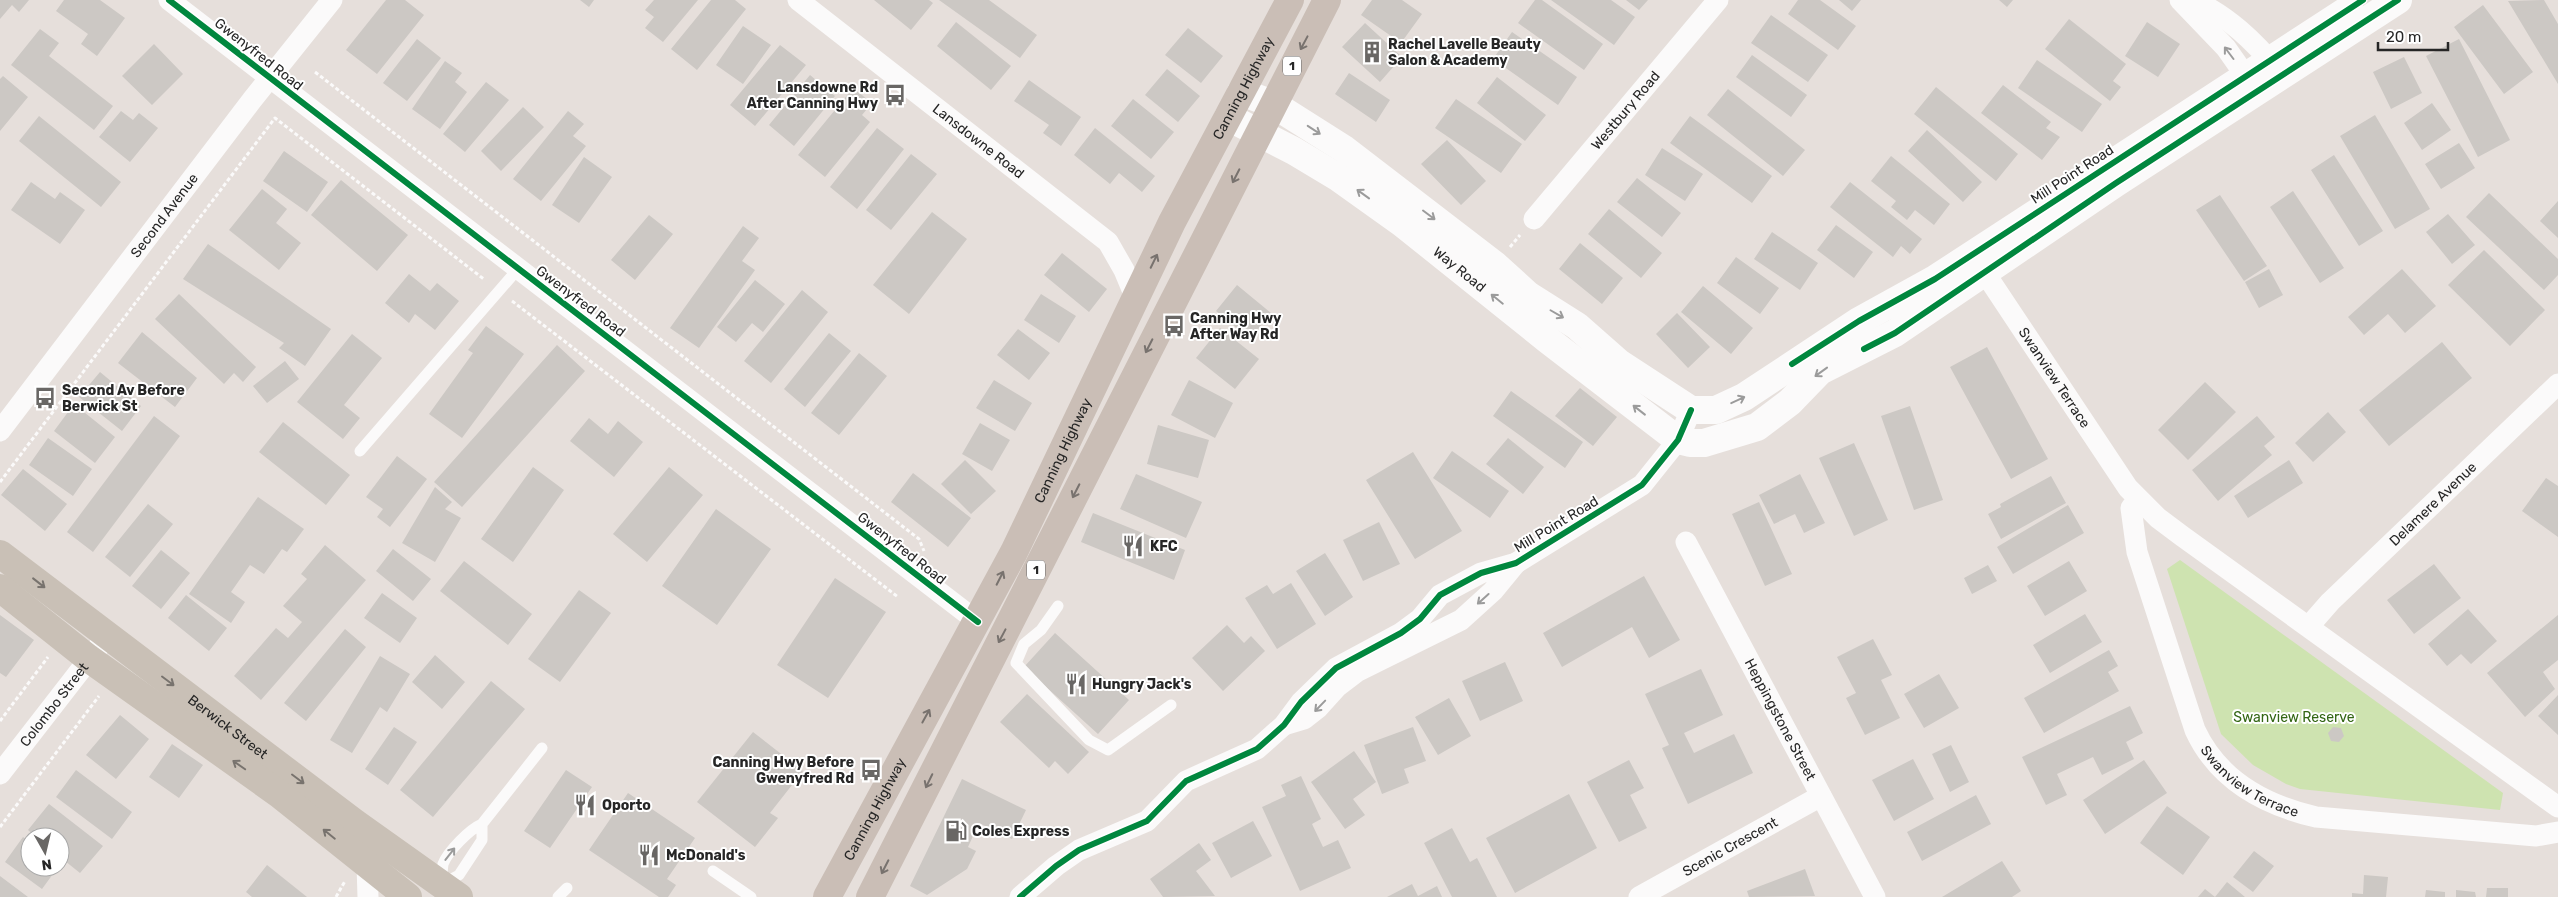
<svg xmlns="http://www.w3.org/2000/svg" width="2558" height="897" viewBox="0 0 2558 897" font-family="Rubik,sans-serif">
<rect width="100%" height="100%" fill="#e6dfdb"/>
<!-- green -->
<path fill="#cee3b0" d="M2180,560L2503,793L2500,810L2300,789L2286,784L2253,765L2221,734L2167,569Z"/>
<!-- building -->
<path fill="#ccc8c4" d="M0,0H29L19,12L12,5L0,19Z
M64,0H100L125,18L97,56L81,44L88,34L56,11Z
M386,0H405L424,15L377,74L346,50Z
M580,0H594L589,7Z
M654,0H698L663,42L645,28L654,17L645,10Z
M711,0H735L746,9L697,70L671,49Z
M874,0H929L933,3L911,30Z
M939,0H989L1037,35L1020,58Z
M1372,0H1402L1422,14L1401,43L1361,15Z
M1535,0H1542L1603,44L1584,70L1518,23Z
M1551,0H1611L1635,17L1614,45Z
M1626,0H1648L1639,10Z
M1798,0H1820L1856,26L1838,50L1788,14Z
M1839,0H1861L1852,11Z
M1999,0H2013L2007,7Z
M2544,0L2558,24V84L2508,1Z
M2483,5L2533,72L2504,94L2454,27Z
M1771,15L1828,55L1808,82L1751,43Z
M2069,19L2126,64L2113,81L2121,87L2110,101L2045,49Z
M956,22L1011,66L991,90L937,46Z
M2147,22L2180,44L2158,77L2125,56Z
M1365,23L1402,57L1380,82L1342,47Z
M743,26L771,45L743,84L716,65Z
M1188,28L1223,56L1201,83L1165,55Z
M40,29L59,43L49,56L113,106L94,130L11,65Z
M1512,32L1577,77L1558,105L1493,59Z
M417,39L441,58L407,101L383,83Z
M2459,39L2510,140L2478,157L2426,56Z
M154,44L183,74L152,105L122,76Z
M780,45L806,65L755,126L730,105Z
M1752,55L1807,95L1791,117L1736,77Z
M2404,57L2422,93L2391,109L2373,72Z
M2037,60L2102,104L2082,132L2018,88Z
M445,61L462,73L455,82L467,92L440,129L412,109Z
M1167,69L1200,96L1178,122L1145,95Z
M1349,73L1390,100L1376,122L1335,94Z
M810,75L835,96L794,146L769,125Z
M3,76L28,97L0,131V79Z
M1497,77L1546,115L1525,141L1477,103Z
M1029,80L1081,117L1061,146L1043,133L1049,125L1014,101Z
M486,82L509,100L465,152L443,134Z
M2003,85L2051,122L2046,128L2060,137L2042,160L1981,113Z
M1936,87L2018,154L1996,181L1914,114Z
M853,88L872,103L862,115L870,122L825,177L798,155Z
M1728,89L1805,150L1783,176L1707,115Z
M1133,99L1174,132L1151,159L1111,126Z
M1456,99L1522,144L1501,173L1435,128Z
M2432,103L2451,130L2422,150L2404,123Z
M523,107L544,127L501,171L481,151Z
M121,111L133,120L139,113L158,128L130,162L99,137Z
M568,111L584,124L573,136L586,146L541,201L513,179Z
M2375,115L2430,209L2395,229L2340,136Z
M39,116L121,182L101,207L19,141Z
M1690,116L1772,176L1752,203L1670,143Z
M877,128L904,149L857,209L830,187Z
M1095,128L1155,176L1142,192L1119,173L1110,184L1074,155Z
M1927,130L1982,182L1963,202L1908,151Z
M1447,140L1486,181L1461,205L1421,164Z
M2459,143L2475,168L2441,189L2425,164Z
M1662,148L1703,174L1685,201L1645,175Z
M284,151L328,182L307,212L263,181Z
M911,154L937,174L891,230L866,210Z
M2334,155L2383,231L2359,246L2311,170Z
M1891,156L1950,204L1934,225L1915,210L1907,220L1891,207L1896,201L1871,181Z
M584,157L612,177L579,223L552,205Z
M1637,178L1681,213L1662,237L1617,202Z
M341,180L408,235L377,271L311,215Z
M31,182L55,199L60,192L85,210L60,244L11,210Z
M1850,182L1922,239L1910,254L1901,246L1893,257L1830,207Z
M262,189L287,209L276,223L301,243L279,270L229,230Z
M2293,191L2344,268L2320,283L2270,207Z
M2489,193L2558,259V275L2544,290L2466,217Z
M2220,195L2267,266L2244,281L2196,210Z
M2558,201V238L2540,221Z
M1609,209L1662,253L1641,278L1588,234Z
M932,212L967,239L909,314L873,285Z
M2448,214L2475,245L2452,264L2426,232Z
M649,215L673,234L635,280L611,260Z
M1836,225L1873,252L1854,278L1817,250Z
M743,226L759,238L742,261L755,270L699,348L670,328Z
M1772,232L1818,263L1800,290L1754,259Z
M1580,243L1623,278L1602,304L1559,269Z
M208,244L331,329L305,366L279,348L284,343L183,279Z
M2484,250L2545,310L2510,346L2448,285Z
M1062,253L1107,289L1089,312L1044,275Z
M1736,257L1779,288L1760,314L1717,283Z
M2269,269L2283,295L2259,308L2245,282Z
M2402,269L2436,306L2405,333L2388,314L2364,335L2348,317Z
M409,274L430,291L437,283L459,301L435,330L415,314L409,323L385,303Z
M755,280L785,304L763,332L752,323L736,342L717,327Z
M1237,285L1271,313L1250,339L1216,311Z
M1703,286L1753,328L1731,354L1681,312Z
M802,290L828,312L771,383L744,361Z
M179,294L256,367L243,382L234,373L224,384L155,319Z
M1041,294L1076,316L1059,343L1024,320Z
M1677,313L1710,347L1688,368L1656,334Z
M486,326L524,354L462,438L429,414L473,353L468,350Z
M1220,328L1259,359L1235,389L1196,358Z
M1018,329L1050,353L1029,380L997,355Z
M142,332L197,378L175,407L118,363Z
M829,333L851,351L805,407L784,389Z
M352,334L382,358L344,405L360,418L343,439L297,402Z
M2442,342L2472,378L2389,446L2359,410Z
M557,345L585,371L462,507L434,482Z
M1987,347L2048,459L2011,479L1950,367Z
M859,353L887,376L839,435L811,413Z
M285,361L299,379L267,403L253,386Z
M100,372L141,406L122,431L79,397Z
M994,380L1032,403L1015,431L976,408Z
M1189,380L1233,403L1215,438L1171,415Z
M2205,382L2236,412L2188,460L2158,430Z
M1580,388L1617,417L1593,446L1555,416Z
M1511,391L1583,442L1565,468L1493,416Z
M74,404L115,437L95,463L54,431Z
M1910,406L1943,500L1914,510L1881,416Z
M2328,412L2346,432L2313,462L2295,443Z
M154,416L180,436L93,552L67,532Z
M2257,416L2275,437L2264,446L2272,455L2218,501L2192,470Z
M589,418L608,434L618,421L643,442L614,477L570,441Z
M283,422L350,475L326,505L259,452Z
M980,423L1010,440L992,471L962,454Z
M1158,425L1209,440L1198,478L1147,464Z
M48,438L92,469L73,496L29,465Z
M1508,438L1544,467L1523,494L1486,464Z
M1854,443L1888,520L1854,536L1819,458Z
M1452,451L1509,491L1490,518L1433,478Z
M1413,452L1462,531L1415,559L1366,480Z
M397,456L427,479L390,527L377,517L383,509L366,497Z
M965,460L996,491L971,514L941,484Z
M2289,460L2303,483L2248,518L2234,496Z
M533,467L564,490L513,562L481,539Z
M669,467L703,495L647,562L613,534Z
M23,469L67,504L45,531L1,495Z
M913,473L971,518L948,547L891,502Z
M1136,474L1202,502L1186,538L1120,509Z
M1800,474L1825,523L1804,533L1795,514L1774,524L1759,495Z
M2051,476L2066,503L2001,539L1988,514L2001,507L2000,504Z
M2546,478L2558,486V537L2522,511Z
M435,487L452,502L445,509L461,518L435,562L402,543Z
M258,497L304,529L287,552L282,549L264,574L250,565L231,592L245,602L231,623L189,594Z
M1759,502L1792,574L1765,586L1732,514Z
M148,504L173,524L130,577L105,557Z
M2068,505L2084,533L2013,574L1997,547Z
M716,509L771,549L717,625L662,586Z
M1093,513L1185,550L1174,580L1081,542Z
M1379,522L1400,564L1363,581L1343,540Z
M325,545L366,580L261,700L234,676L276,628L288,638L302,622L283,606L307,579L301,574Z
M393,549L431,579L413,601L376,571Z
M161,550L190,573L161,609L132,586Z
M1325,553L1353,597L1325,616L1296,571Z
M464,561L532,614L508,645L440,591Z
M2069,561L2087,591L2045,616L2027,586Z
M2434,564L2461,598L2414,634L2387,600Z
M1988,565L1997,581L1972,594L1964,578Z
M1644,576L1680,640L1649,658L1632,627L1562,667L1543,633Z
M835,578L886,612L828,698L777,665Z
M1291,583L1316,624L1277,649L1245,598L1267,585L1273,594Z
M579,590L611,613L560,682L528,659Z
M382,593L417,618L400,643L364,618Z
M186,595L227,628L209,651L168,618Z
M2468,609L2497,641L2471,664L2461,654L2447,666L2428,644Z
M2085,614L2102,642L2050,673L2033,645Z
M0,615L34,640L6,677L0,673Z
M2558,615V660L2543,672L2555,689L2525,717L2487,673Z
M1227,625L1244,643L1251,636L1265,651L1223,691L1192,658Z
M345,629L366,647L306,721L284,703Z
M1055,633L1129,700L1098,734L1024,667Z
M1873,639L1892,675L1881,680L1900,718L1865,735L1846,698L1856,693L1837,657Z
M2109,650L2118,666L2108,672L2119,691L2044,733L2024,698Z
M435,655L465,682L442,709L412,682Z
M380,656L410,674L387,712L380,707L352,753L330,740Z
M1505,662L1523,701L1480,721L1462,681Z
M1701,669L1723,715L1684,733L1694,753L1734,734L1753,773L1688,804L1662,748L1669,745L1645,694Z
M1939,674L1959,708L1924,728L1904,694Z
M491,681L525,709L433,817L400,790Z
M1027,694L1089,752L1068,774L1055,761L1049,768L1000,722Z
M2558,695V735L2538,716Z
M1449,698L1471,736L1438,755L1415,717Z
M2130,706L2143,733L2126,742L2134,759L2102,775L2093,757L2057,774L2067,795L2046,805L2022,757Z
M120,715L149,739L116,779L86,755Z
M394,727L417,742L388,785L365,769Z
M1413,727L1426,761L1404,769L1409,783L1382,794L1364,745Z
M2333,727L2341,728L2344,736L2339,742L2331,741L2328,733Z
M753,732L803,771L770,813L778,818L755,847L697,802Z
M172,744L203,765L179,798L149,777Z
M1951,745L1969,782L1950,792L1932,754Z
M1354,751L1376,782L1353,799L1365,815L1345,829L1311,782Z
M1913,759L1934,799L1894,821L1872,780Z
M1629,760L1644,788L1630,795L1647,828L1619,842L1587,782Z
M2144,760L2167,793L2105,834L2083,800Z
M76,770L132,812L112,839L56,797Z
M566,770L592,787L550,848L524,831Z
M1301,776L1321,819L1312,824L1323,847L1338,840L1351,868L1300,891L1262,807L1286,796L1281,785Z
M962,779L1026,810L1012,839L979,823L968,847L976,851L967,869L927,895L910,886Z
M628,793L695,838L667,879L676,885L668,897H659L589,850Z
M1569,794L1597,848L1515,893L1486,838Z
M1976,795L1991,824L1922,861L1907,832Z
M49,804L103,846L80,873L60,857V837H36L28,830Z
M2167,806L2210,837L2183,875L2140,843Z
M1253,821L1272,856L1231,878L1212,843Z
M1452,828L1470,862L1477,858L1497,897H1452L1424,843Z
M23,837L30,842V867H58L42,889L5,862Z
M1199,843L1211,860L1196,871L1215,896L1163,897L1150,879Z
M2254,851L2274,866L2253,892L2233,877Z
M2002,861L2021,891L2012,897H1942Z
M267,865L307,897H252L246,892Z
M1805,869L1815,896L1749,897L1747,891Z
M2364,875L2388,877L2386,897H2352V893L2363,894Z
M0,876L28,897H0Z
M2227,882L2245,897H2215Z
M1412,884L1418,896L1437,886L1442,897H1387Z
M2487,888H2508V897H2486Z
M2205,889L2215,897H2198Z
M2426,890L2445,892V897H2425Z
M2456,890L2475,892L2476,897H2456Z"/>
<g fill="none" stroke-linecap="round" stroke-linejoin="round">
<!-- path -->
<path stroke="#fbfafa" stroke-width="3" stroke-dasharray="4 2.5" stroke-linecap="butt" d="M315,72L919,539L924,551
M1510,247L1520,235
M512,301L898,597
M0,482L275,118L485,280
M0,721L48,657
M0,827L99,696
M336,897L345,881"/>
<!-- service -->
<path stroke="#fbfafa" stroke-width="11" d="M360,451L518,269
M1058,606L1041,630L1024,644L1016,663L1089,740L1108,750L1171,705
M713,871L751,897
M442,884C442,878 442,870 443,864C448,851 470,829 482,824L542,748
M442,884L459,875L482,840V824
M558,897L567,888"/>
<!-- minor -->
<g stroke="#fbfafa" stroke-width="21">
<path d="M169,0L978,622"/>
<path id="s1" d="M798,0L1108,242L1124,270L1136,299"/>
<path d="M2180,0L2226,48L2254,88"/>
<path d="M2193,0C2228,16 2254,41 2279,71"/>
<path id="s2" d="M1534,219L1718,0"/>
<path id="s3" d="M1977,261L2128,488L2158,518L2182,536L2558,807"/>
<path id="s4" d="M0,431L252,100L332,0"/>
<path id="s5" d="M2138,500L2131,508L2137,552L2195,730C2218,780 2264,805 2316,817L2536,836L2558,832"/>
<path id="s6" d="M1686,542L1875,897"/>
<path id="s7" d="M2309,626L2330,602L2558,384"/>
<path d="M1284,725L1304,719L1318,708L1337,687L1358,671L1461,620L1493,591L1516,563"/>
<path id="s8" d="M0,774L107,636"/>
<path d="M367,865L368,897"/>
<path d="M1020,897L1056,866L1079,850L1147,821L1186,781L1257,749L1284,725L1301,702L1336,668L1401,633L1420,619L1440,595L1481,573L1516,563L1642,485L1678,440L1691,410"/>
<path id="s9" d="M1639,897L1821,796"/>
</g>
<!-- secondary -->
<g stroke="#fbfafa" stroke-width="28">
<path d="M1241,92L1273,104L1344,149L1495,265L1528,295L1577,326L1619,363L1691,410H1716L1744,397L1859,321L1935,279L2349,9"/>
<path id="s10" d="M1228,117L1294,151L1339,178L1402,223L1548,340L1678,440L1690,443H1704L1757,427L1790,402L1820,371L1895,333L2116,183L2398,0"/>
</g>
<!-- primary -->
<g stroke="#c9c0b6" stroke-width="28">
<path id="s11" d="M0,554L355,823L459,897"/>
<path d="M0,588L88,658L279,794L408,897"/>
</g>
<!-- trunk -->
<g stroke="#cabeb6" stroke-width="28">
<path id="s12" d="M827,897L1014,552L1172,222L1290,0"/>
<path d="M870,897L1327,0"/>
</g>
<!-- cycleway casing -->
<g stroke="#fff" stroke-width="9">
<path id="cycleway" d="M169,0L978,622
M1864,349L1895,333L2116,183L2398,0
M1792,364L1859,321L1935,279L2363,0
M1020,897L1056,866L1079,850L1147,821L1186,781L1257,749L1284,725L1301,702L1336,668L1401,633L1420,619L1440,595L1481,573L1516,563L1642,485L1678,440L1691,410"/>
</g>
<!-- cycleway -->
<use href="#cycleway" stroke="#00873e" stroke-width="6"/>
</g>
<!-- one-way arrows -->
<defs><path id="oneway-shaft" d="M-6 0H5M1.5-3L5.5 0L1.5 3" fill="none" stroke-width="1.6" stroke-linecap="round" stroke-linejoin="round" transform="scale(1.25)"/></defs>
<g stroke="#78726e">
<use href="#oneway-shaft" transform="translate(1304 43) rotate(118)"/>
<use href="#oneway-shaft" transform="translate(1236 176) rotate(117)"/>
<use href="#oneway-shaft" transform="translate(1154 261) rotate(-64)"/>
<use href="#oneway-shaft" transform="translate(1149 346) rotate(117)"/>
<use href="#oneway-shaft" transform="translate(1076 491) rotate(117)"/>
<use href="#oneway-shaft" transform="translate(1000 578) rotate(-63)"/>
<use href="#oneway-shaft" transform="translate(1002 636) rotate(118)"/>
<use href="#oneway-shaft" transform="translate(926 716) rotate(-61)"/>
<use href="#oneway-shaft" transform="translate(929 781) rotate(116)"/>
<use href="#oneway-shaft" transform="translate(885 867) rotate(117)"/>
</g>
<g stroke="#9b9b9b">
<use href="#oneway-shaft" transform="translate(2229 53) rotate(-127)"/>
<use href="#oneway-shaft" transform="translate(1314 130) rotate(33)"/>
<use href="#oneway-shaft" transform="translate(1363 194) rotate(-144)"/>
<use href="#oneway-shaft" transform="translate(1429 215) rotate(37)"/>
<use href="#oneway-shaft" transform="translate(1497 299) rotate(-141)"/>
<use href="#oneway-shaft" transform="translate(1557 314) rotate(30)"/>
<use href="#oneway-shaft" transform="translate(1821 372) rotate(144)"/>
<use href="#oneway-shaft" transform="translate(1738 400) rotate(-25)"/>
<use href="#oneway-shaft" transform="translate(1639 410) rotate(-142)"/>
<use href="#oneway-shaft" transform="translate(1483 599) rotate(138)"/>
<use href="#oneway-shaft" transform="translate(1320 706) rotate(134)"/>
<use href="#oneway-shaft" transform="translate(450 854) rotate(-52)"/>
</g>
<g stroke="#78736e">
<use href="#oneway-shaft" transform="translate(39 583) rotate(38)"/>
<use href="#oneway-shaft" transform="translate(168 681) rotate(37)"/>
<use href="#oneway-shaft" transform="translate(239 765) rotate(-145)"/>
<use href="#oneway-shaft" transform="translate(298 779) rotate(37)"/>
<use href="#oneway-shaft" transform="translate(329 834) rotate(-141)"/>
</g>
<!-- icons -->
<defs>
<g id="building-bare" transform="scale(1.725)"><path d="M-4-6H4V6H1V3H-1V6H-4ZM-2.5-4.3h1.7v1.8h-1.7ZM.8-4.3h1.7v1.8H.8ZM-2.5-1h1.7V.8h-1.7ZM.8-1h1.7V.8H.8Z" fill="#696765" stroke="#fff" stroke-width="2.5" paint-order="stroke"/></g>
<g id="bus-bare" transform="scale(1.725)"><path d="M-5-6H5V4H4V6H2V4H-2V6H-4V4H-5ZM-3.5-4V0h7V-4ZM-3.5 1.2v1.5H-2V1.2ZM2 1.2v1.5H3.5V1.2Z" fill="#696765" stroke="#fff" stroke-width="2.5" paint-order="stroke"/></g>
<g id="restaurant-bare" transform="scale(1.725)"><path d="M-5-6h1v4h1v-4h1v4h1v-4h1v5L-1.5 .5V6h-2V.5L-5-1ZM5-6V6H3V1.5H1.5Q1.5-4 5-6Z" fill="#696765" stroke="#fff" stroke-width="2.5" paint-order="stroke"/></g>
<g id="fuel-bare" transform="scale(1.725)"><path d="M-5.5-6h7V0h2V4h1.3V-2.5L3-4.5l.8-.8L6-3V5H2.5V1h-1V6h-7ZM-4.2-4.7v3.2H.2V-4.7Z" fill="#696765" stroke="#fff" stroke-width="2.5" paint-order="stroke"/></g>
</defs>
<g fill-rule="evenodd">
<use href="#building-bare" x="1372" y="52"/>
<use href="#bus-bare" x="895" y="95"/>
<use href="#bus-bare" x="1174" y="326"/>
<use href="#bus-bare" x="45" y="398"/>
<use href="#restaurant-bare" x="1133" y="546"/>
<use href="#restaurant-bare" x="1076" y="684"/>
<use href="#bus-bare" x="871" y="770"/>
<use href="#restaurant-bare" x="585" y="805"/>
<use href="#fuel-bare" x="956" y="831"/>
<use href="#restaurant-bare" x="649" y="855"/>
</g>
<g text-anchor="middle" stroke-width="4" stroke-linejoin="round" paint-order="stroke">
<!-- shield labels -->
<g fill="#fff" stroke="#676767" stroke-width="1">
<rect x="1283" y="56.5" width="18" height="19" rx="4"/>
<rect x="1027" y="560.5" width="18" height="19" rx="4"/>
</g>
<g font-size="12" font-weight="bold" fill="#262626">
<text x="1292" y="70">1</text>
<text x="1036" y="574">1</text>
</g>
<!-- poi labels -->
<g font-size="14" font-weight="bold" fill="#262626" stroke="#fff" text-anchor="start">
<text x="1388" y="49">Rachel Lavelle Beauty<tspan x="1388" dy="16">Salon &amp; Academy</tspan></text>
<text x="878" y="92" text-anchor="end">Lansdowne Rd<tspan x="878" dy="16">After Canning Hwy</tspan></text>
<text x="1190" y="323">Canning Hwy<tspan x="1190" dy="16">After Way Rd</tspan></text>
<text x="62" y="395">Second Av Before<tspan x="62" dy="16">Berwick St</tspan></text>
<text x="1150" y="551">KFC</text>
<text x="1092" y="689">Hungry Jack's</text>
<text x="854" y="767" text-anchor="end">Canning Hwy Before<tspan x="854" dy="16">Gwenyfred Rd</tspan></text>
<text x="602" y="810">Oporto</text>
<text x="972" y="836">Coles Express</text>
<text x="666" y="860">McDonald's</text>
</g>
<!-- street labels -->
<g font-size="14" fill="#262626" stroke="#fff">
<text transform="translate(259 54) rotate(38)" y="5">Gwenyfred Road</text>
<text dy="5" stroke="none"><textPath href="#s12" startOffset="910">Canning Highway</textPath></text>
<text dy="5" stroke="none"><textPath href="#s2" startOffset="142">Westbury Road</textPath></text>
<text dy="5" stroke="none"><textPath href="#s1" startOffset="229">Lansdowne Road</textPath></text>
<text transform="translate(2072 174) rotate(-33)" y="5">Mill Point Road</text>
<text dy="5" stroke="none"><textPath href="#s4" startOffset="271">Second Avenue</textPath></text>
<text dy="5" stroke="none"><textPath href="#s10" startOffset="278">Way Road</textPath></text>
<text transform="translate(581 301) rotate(37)" y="5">Gwenyfred Road</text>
<text dy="5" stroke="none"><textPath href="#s3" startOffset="140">Swanview Terrace</textPath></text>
<text dy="5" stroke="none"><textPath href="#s12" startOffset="505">Canning Highway</textPath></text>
<text dy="5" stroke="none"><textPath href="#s7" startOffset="174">Delamere Avenue</textPath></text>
<text transform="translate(1556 524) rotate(-31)" y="5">Mill Point Road</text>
<text transform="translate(902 548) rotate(38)" y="5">Gwenyfred Road</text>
<text dy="5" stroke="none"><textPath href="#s8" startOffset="88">Colombo Street</textPath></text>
<text dy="5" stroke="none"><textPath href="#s6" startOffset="201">Heppingstone Street</textPath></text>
<text dy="5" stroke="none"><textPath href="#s11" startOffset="286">Berwick Street</textPath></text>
<text dy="5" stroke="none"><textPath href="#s5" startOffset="320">Swanview Terrace</textPath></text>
<text dy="5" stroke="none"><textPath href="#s12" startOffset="100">Canning Highway</textPath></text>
<text dy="5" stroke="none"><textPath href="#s9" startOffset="104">Scenic Crescent</textPath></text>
</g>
<!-- park labels -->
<g font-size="14" fill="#336614" stroke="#fff">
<text x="2294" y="722">Swanview Reserve</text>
</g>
</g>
<!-- north arrow -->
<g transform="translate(45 852) rotate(172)"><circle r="24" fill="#ffffff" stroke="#a8a8a8"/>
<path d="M0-4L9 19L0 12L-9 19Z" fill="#696765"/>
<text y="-8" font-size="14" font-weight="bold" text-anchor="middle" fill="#262626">N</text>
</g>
<!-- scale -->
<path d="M2378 42v8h70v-8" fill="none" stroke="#262626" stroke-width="2.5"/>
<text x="2386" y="42" font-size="15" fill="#262626" stroke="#ffffff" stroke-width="4" paint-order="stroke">20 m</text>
</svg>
